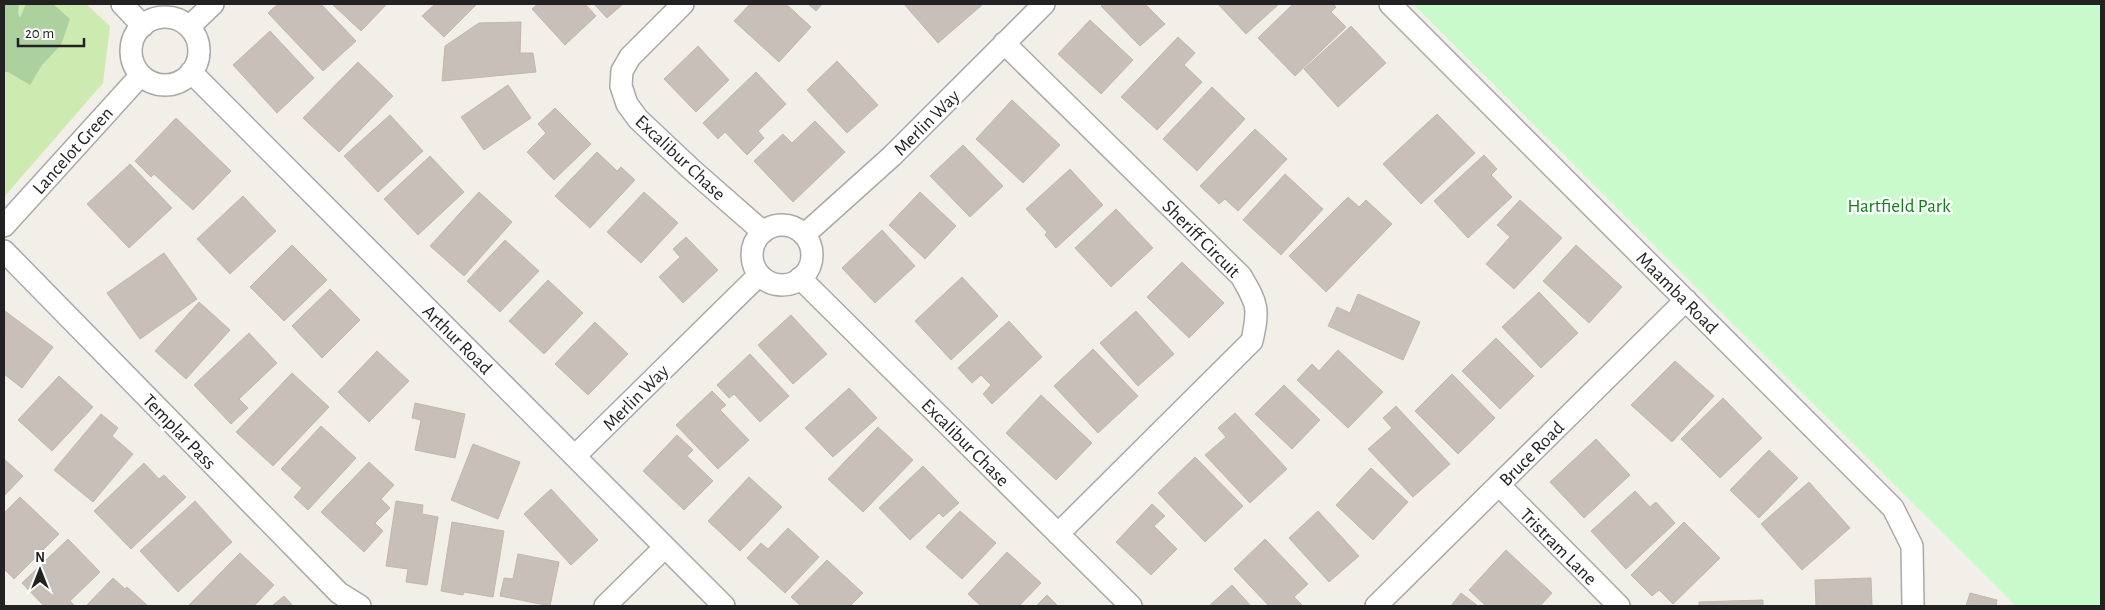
<svg xmlns="http://www.w3.org/2000/svg" width="2105" height="610" viewBox="0 0 2105 610" font-family="'Alegreya Sans',sans-serif">
<rect width="100%" height="100%" fill="#f2efe9"/>
<!-- grass -->
<path fill="#cdebb0" d="M4,4H86L110,26L103,83L4,197Z"/>
<!-- forest -->
<path fill="#add19e" d="M4,4H19L18,13L20,18L26,4H53L70,19L61,45L42,65L30,85L8,72H4Z"/>
<!-- park -->
<path fill="#c8facc" d="M1413,4H2101V606H2016Z"/>
<!-- building -->
<path fill="#c7bfb8" stroke="#c4b6ab" d="M278,4H321L356,41L323,71L268,13Z
M332,4H387L361,31Z
M435,4H477L444,37L422,16Z
M538,4H585L596,16L565,45L532,9Z
M594,4H623L607,18Z
M750,4H786L811,27L779,62L734,21Z
M808,4H822L816,11Z
M904,4H981L982,5L938,43Z
M1103,4H1145L1165,24L1140,46L1101,6Z
M1218,4H1279L1246,34Z
M1293,4H1333L1336,7L1331,12L1346,27L1295,76L1258,38Z
M1090,20L1133,60L1101,94L1058,54Z
M521,22L520,53H533L536,72L442,81L445,46L479,23Z
M1351,26L1386,63L1338,107L1304,69Z
M270,31L314,78L277,113L233,65Z
M1178,37L1195,53L1184,65L1202,82L1157,130L1121,97Z
M698,46L729,80L696,112L664,79Z
M837,61L878,105L847,133L807,90Z
M358,62L393,96L339,152L303,118Z
M756,72L786,104L758,131L764,138L747,155L725,132L718,139L703,123Z
M508,85L531,118L484,150L461,117Z
M1212,87L1245,119L1197,171L1163,139Z
M1012,100L1060,145L1023,183L976,139Z
M555,108L591,144L554,180L527,152L546,133L538,124Z
M1437,114L1475,153L1421,204L1383,164Z
M390,115L423,151L378,192L344,156Z
M176,118L231,171L193,210L154,174L151,177L135,161Z
M815,121L845,152L793,202L754,161L783,134L792,143Z
M1255,129L1287,159L1238,211L1225,199L1219,204L1200,186Z
M963,145L1003,186L970,217L930,176Z
M597,152L617,171L621,167L635,180L590,228L555,196Z
M1484,155L1497,169L1491,175L1512,197L1468,238L1434,201Z
M430,156L464,192L418,235L384,199Z
M130,164L172,208L129,248L87,204Z
M1070,169L1103,205L1056,248L1045,235L1047,232L1026,209Z
M1285,174L1323,209L1281,255L1243,220Z
M479,192L512,222L464,276L430,246Z
M644,192L678,223L641,263L607,232Z
M920,192L956,226L925,259L889,225Z
M243,196L276,231L230,274L197,239Z
M1348,197L1359,207L1366,200L1392,224L1326,292L1289,256Z
M1520,200L1562,238L1514,289L1486,264L1510,237L1497,225Z
M1116,209L1153,248L1111,287L1075,248Z
M882,230L915,266L875,303L842,268Z
M686,237L718,270L683,303L659,277L680,257L673,249Z
M505,240L539,271L500,312L467,281Z
M292,245L327,280L284,321L250,287Z
M1576,245L1622,287L1589,323L1543,281Z
M164,253L197,299L140,339L107,293Z
M1182,262L1224,303L1189,338L1147,297Z
M962,277L998,316L951,360L915,321Z
M548,280L583,313L544,354L509,321Z
M330,289L360,320L322,358L292,326Z
M1539,292L1578,333L1541,368L1502,327Z
M1358,294L1420,322L1403,360L1328,326L1337,307L1350,313Z
M199,302L230,330L186,379L155,351Z
M5,311L53,347L22,388L4,374Z
M1136,311L1174,354L1138,386L1100,343Z
M791,315L827,354L793,384L758,345Z
M1009,321L1042,357L992,404L983,394L991,385L981,375L972,383L958,368Z
M595,322L628,354L588,395L555,364Z
M249,333L277,363L239,399L248,408L231,424L194,385Z
M1496,338L1534,376L1500,409L1462,371Z
M1093,349L1138,396L1098,433L1054,386Z
M1338,350L1383,392L1348,428L1297,380L1312,364L1319,371Z
M377,351L409,381L369,422L338,392Z
M750,354L789,396L760,422L734,394L729,398L717,385Z
M1675,361L1714,396L1672,442L1631,405Z
M292,373L329,407L273,466L236,432Z
M1452,374L1495,418L1458,454L1415,411Z
M59,376L93,407L52,451L18,420Z
M1284,385L1320,420L1292,449L1255,414Z
M849,388L877,418L833,457L805,428Z
M712,391L726,405L720,410L749,440L718,469L676,425Z
M1041,395L1092,443L1056,480L1006,433Z
M1723,398L1762,438L1720,478L1681,439Z
M415,403L465,414L455,458L415,450L421,420L412,418Z
M1396,406L1450,464L1413,497L1368,449L1392,428L1383,418Z
M1235,413L1287,469L1250,503L1205,455L1226,437L1218,428Z
M101,414L118,428L112,436L133,454L93,502L54,470Z
M321,426L356,458L308,510L294,497L302,488L281,469Z
M878,427L913,460L863,512L828,479Z
M677,435L693,450L687,456L713,481L684,510L643,471Z
M1596,439L1630,475L1584,518L1550,482Z
M473,444L520,462L498,519L451,500Z
M1769,450L1798,478L1759,518L1730,490Z
M1195,457L1243,506L1205,542L1158,493Z
M4,459L23,476L4,496Z
M369,462L394,485L381,499L390,508L375,523L383,531L364,552L321,512Z
M144,463L159,479L164,475L186,497L131,549L94,511Z
M923,466L959,503L943,517L939,513L910,540L879,508Z
M1371,468L1408,502L1373,540L1336,505Z
M749,477L782,507L740,551L708,521Z
M1809,482L1850,528L1802,570L1761,524Z
M551,489L598,540L571,565L524,514Z
M1635,491L1650,507L1656,502L1675,523L1626,569L1591,531Z
M20,497L59,534L14,579L4,569V513Z
M195,501L232,542L178,592L140,551Z
M396,501L423,505L422,514L438,517L427,585L406,582L408,569L386,566Z
M1152,504L1165,516L1154,526L1177,549L1151,575L1116,542Z
M960,511L996,543L962,579L926,547Z
M1318,511L1359,556L1329,582L1289,538Z
M452,522L504,531L493,597L464,592L463,595L441,591Z
M1684,522L1720,558L1673,604L1659,590L1652,596L1631,575Z
M788,528L819,557L785,593L747,558L761,543L768,549Z
M68,539L100,572L70,601L75,606H44L22,583Z
M1265,539L1308,584L1294,597L1303,606H1269L1234,569Z
M1506,550L1552,593L1540,606H1486L1469,590Z
M1007,552L1041,583L1019,606H981L968,594Z
M240,553L274,585L254,606H188Z
M518,554L559,562L550,606L500,596L504,578L513,579Z
M827,560L863,593L850,606H801L791,597Z
M113,578L125,589L127,587L148,606H86Z
M1871,578L1872,606H1816L1815,580Z
M1232,585L1251,606H1209Z
M1461,593L1478,606H1451Z
M1970,593L1997,600L1996,606H1966Z
M1047,595L1058,606H1036Z
M284,596L293,606H272Z
M1763,600V606H1699V602Z"/>
<g fill="none" stroke-linecap="round" stroke-linejoin="round">
<!-- minor casing -->
<g stroke="#a9a9a9" stroke-width="24">
<path id="minor" d="M122,4L143,26
M683,4L630,57L622,71L621,86L627,104L638,119L691,169L763,232
M1390,4L1893,508L1912,546L1913,606
M131 51a34 34 0 1 1 68 0a34 34 0 1 1-68 0Z
M189,27L213,4
M1004,43L1241,276C1258,305 1259,308 1252,341L1058,534
M191,72L724,606
M752 255a30 30 0 1 1 60 0a30 30 0 1 1-60 0Z
M4,226L141,75
M804,235L892,156L1044,4
M4,251L339,593L360,606
M800,278L1131,606
M575,456L759,275
M1499,485L1619,606
M605,606L665,547
M1376,606L1686,300"/>
</g>
<!-- minor -->
<use href="#minor" stroke="#fff" stroke-width="21"/>
</g>
<g text-anchor="middle" stroke-width="5" stroke-linejoin="round" paint-order="stroke">
<!-- street labels -->
<g font-size="19" fill="#222" stroke="#fff">
<text transform="translate(926 122) rotate(-45)" y="7">Merlin Way</text>
<text transform="translate(72 150) rotate(-48)" y="7">Lancelot Green</text>
<text transform="translate(681 157) rotate(43)" y="7">Excalibur Chase</text>
<text transform="translate(1202 238) rotate(45)" y="7">Sheriff Circuit</text>
<text transform="translate(1678 292) rotate(45)" y="7">Maamba Road</text>
<text transform="translate(458 339) rotate(45)" y="7">Arthur Road</text>
<text transform="translate(635 397) rotate(-45)" y="7">Merlin Way</text>
<text transform="translate(180 431) rotate(46)" y="7">Templar Pass</text>
<text transform="translate(966 442) rotate(45)" y="7">Excalibur Chase</text>
<text transform="translate(1531 453) rotate(-45)" y="7">Bruce Road</text>
<text transform="translate(1559 546) rotate(45)" y="7">Tristram Lane</text>
</g>
<!-- park labels -->
<g font-size="19" fill="#0c8416" stroke="#fff">
<text x="1899" y="212">Hartfield Park</text>
</g>
</g>
<!-- border -->
<rect width="2105" height="610" fill="none" stroke="#222222" stroke-width="10"/>
<!-- north arrow -->
<g transform="translate(40 570)" stroke="#ffffff" stroke-width="4" paint-order="stroke">
<path d="M0-4L9 19L0 12L-9 19Z" fill="#222222"/>
<text y="-8" font-size="14" font-weight="bold" text-anchor="middle" fill="#222222">N</text>
</g>
<!-- scale -->
<path d="M18 38v8h66v-8" fill="none" stroke="#222222" stroke-width="2.5"/>
<text x="25" y="38" font-size="15" fill="#222222" stroke="#ffffff" stroke-width="4" paint-order="stroke">20 m</text>
</svg>
